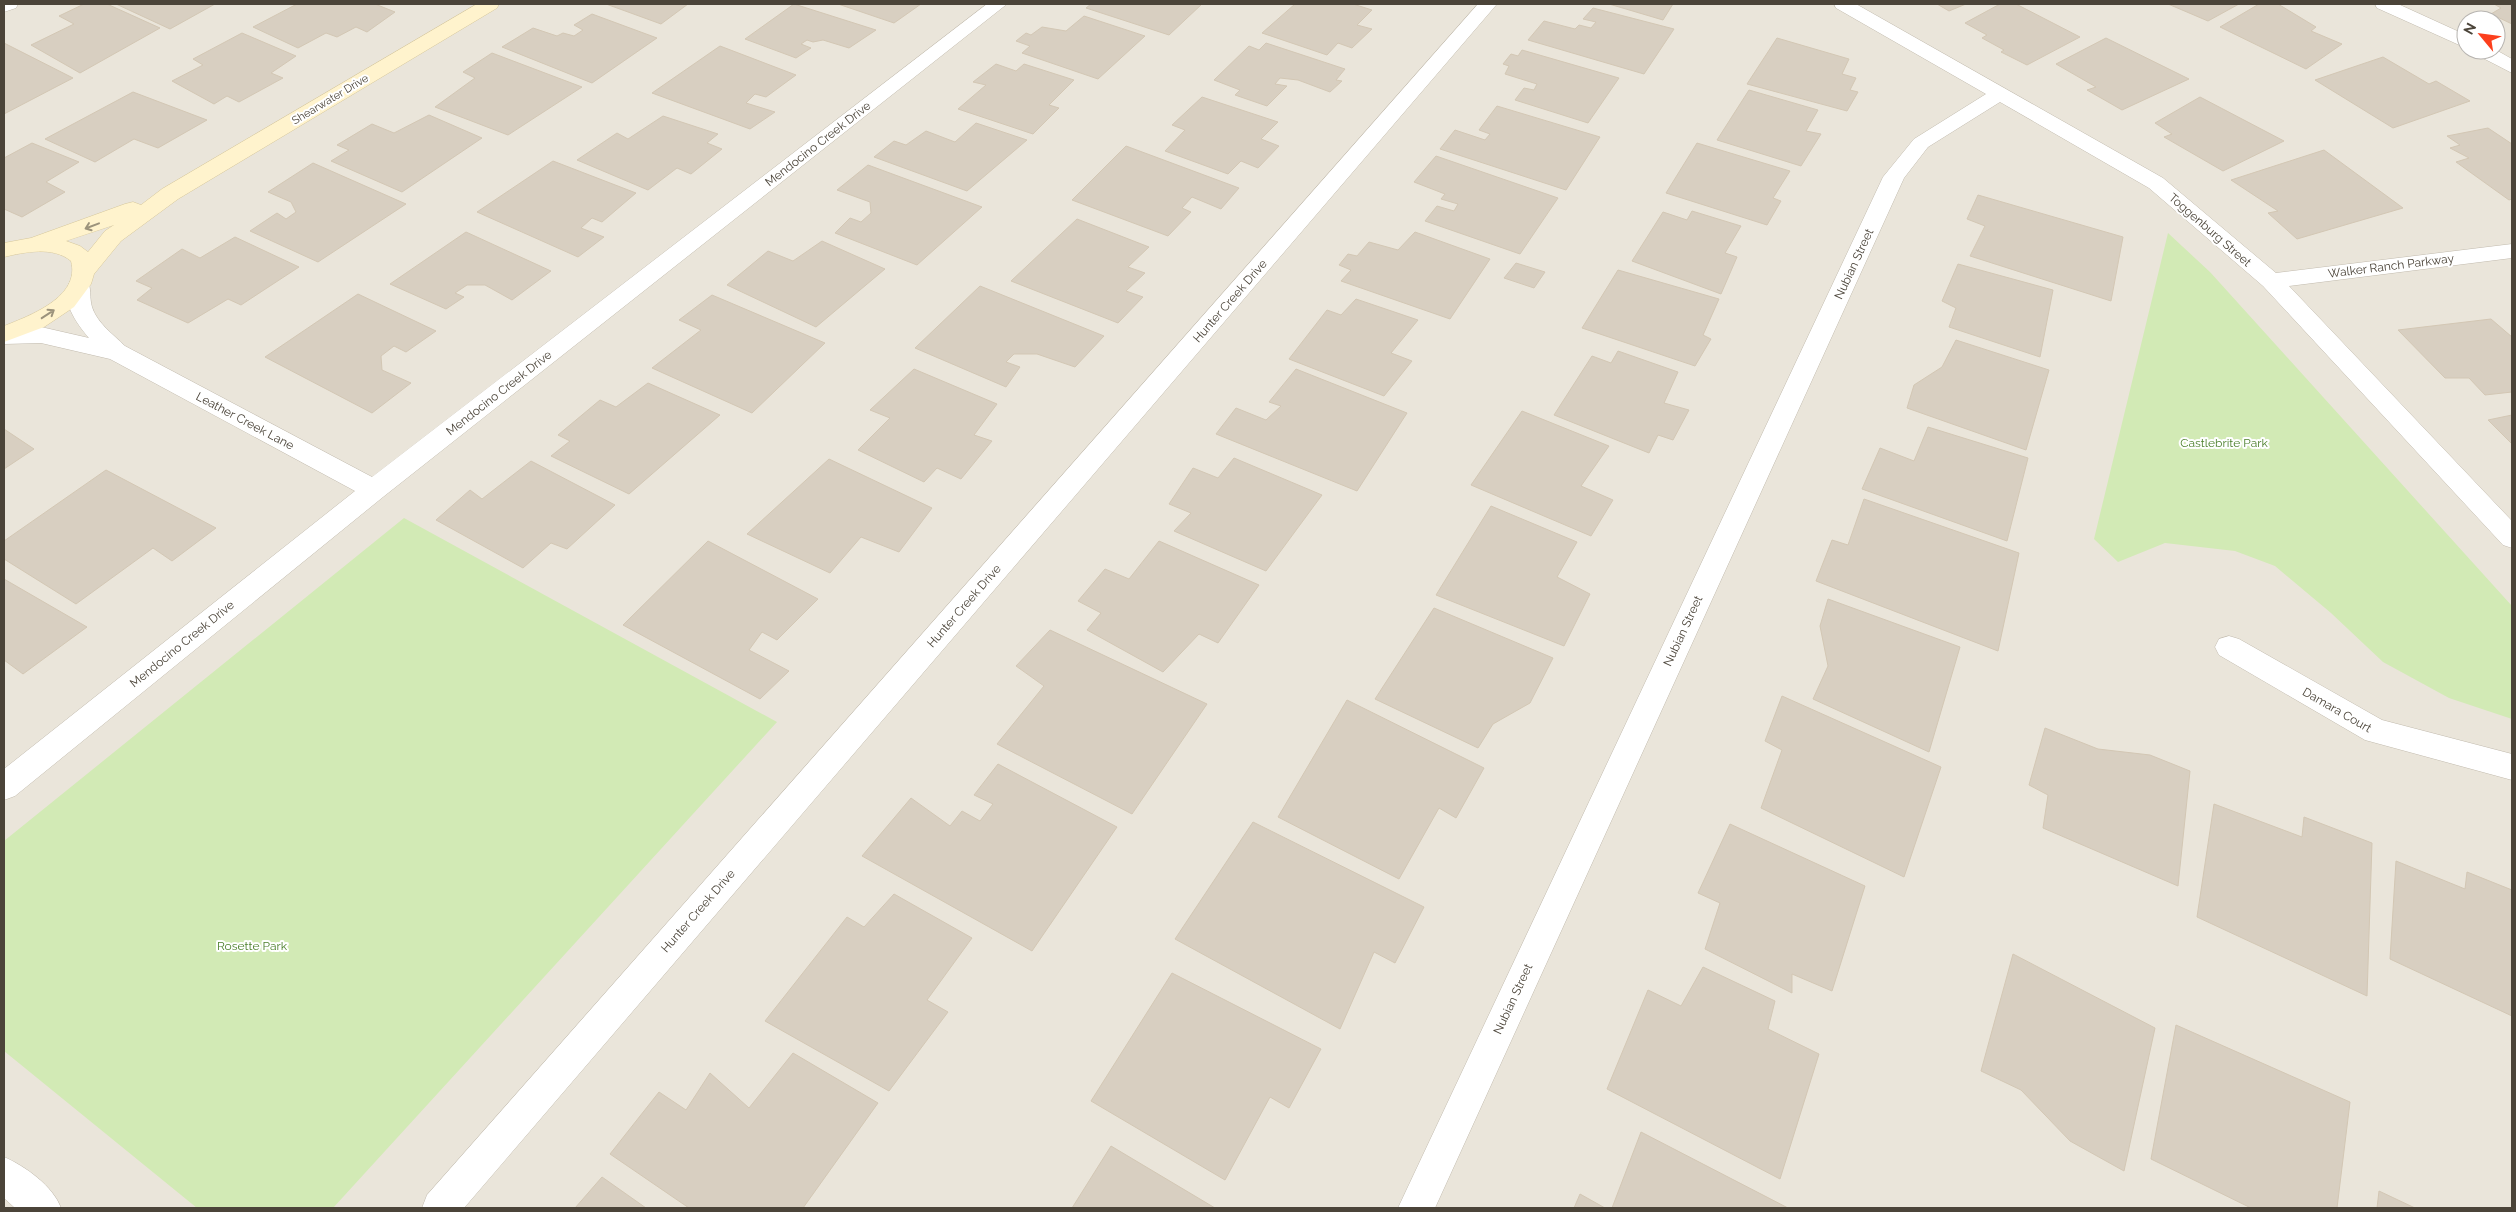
<svg xmlns="http://www.w3.org/2000/svg" width="2516" height="1212" viewBox="0 0 2516 1212" font-family="Raleway,sans-serif">
<rect width="100%" height="100%" fill="#f6f3ec"/>
<!-- residential -->
<path fill="#eae5da" fill-rule="evenodd" d="M4,4H2512V1208H4ZM2466,20H2496V50H2466Z"/>
<!-- green -->
<path fill="#d2eab5" d="M2168,233L2210,272L2512,606V719L2449,698L2383,662L2331,613L2275,566L2235,551L2165,543L2118,562L2094,539Z
M404,518L777,722L333,1208H197L4,1051V841Z"/>
<!-- building -->
<path fill="#d8cfc1" stroke="#d3c7b4" d="M84,4H107L160,28L80,73L31,45L74,24L59,16Z
M116,4H215L170,29Z
M297,4H375L395,12L367,32L356,27L337,37L326,33L298,48L253,27Z
M606,4H688L661,24Z
M794,4L876,30L849,48L823,40L813,42L807,40L801,44L811,48L796,58L745,39Z
M838,4H921L894,23Z
M1091,4H1202L1169,35L1086,8Z
M1295,4H1353L1372,10L1357,25L1372,29L1352,48L1338,43L1327,55L1262,33Z
M1609,4H1673L1663,20Z
M1937,4H1966L1949,11Z
M2000,4H2016L2080,37L2027,65L2001,52L2004,50L1982,38L1987,35L1965,23Z
M2168,4H2239L2208,21Z
M2259,4H2278L2316,27L2311,31L2342,44L2306,69L2220,27Z
M2494,4H2512V24L2491,14L2501,8Z
M1593,8L1674,29L1644,74L1528,40L1544,21L1575,29L1579,25L1591,28L1596,22L1583,19Z
M592,14L657,38L592,83L502,47L533,28L557,36L563,33L574,36L583,30L574,25Z
M1084,16L1145,36L1098,79L1022,53L1030,46L1016,41L1026,33L1031,35L1042,27L1066,31Z
M242,33L296,56L271,73L283,78L239,102L227,96L214,104L172,81L203,65L193,59Z
M1777,38L1849,59L1842,74L1856,78L1850,90L1858,92L1847,111L1747,84Z
M2106,38L2189,79L2122,110L2087,90L2096,87L2056,64Z
M4,43L73,78L4,114Z
M1266,43L1345,69L1336,80L1342,81L1330,92L1298,80L1280,78L1275,84L1287,86L1267,106L1235,95L1240,90L1214,80L1249,46L1259,50Z
M720,46L796,75L766,97L755,94L746,103L775,112L750,129L652,93Z
M1522,50L1619,78L1588,123L1515,100L1524,88L1534,90L1537,84L1505,74L1509,66L1503,64L1511,54L1518,56Z
M492,53L582,87L508,135L435,107L475,78L463,72Z
M2383,57L2429,84L2436,81L2470,101L2393,128L2315,80Z
M996,64L1016,71L1024,64L1074,80L1049,105L1059,108L1033,134L958,109L986,85L973,82Z
M1749,90L1818,110L1806,131L1821,134L1801,166L1717,140Z
M133,92L207,120L158,148L134,139L95,162L45,139Z
M1202,97L1278,122L1261,139L1279,146L1258,168L1241,161L1228,174L1165,151L1185,130L1172,125Z
M2200,97L2284,141L2223,171L2164,137L2172,134L2155,123Z
M1497,106L1600,137L1566,190L1440,149L1455,130L1485,140L1490,134L1479,130Z
M429,115L482,138L402,192L331,161L349,150L337,145L372,124L394,133Z
M663,116L718,134L707,143L722,149L691,174L677,168L648,190L577,160L617,133L628,139Z
M976,123L1027,140L967,191L874,157L894,141L906,145L926,131L955,142Z
M2488,128L2512,144V199L2509,200L2456,162L2469,158L2450,148L2460,145L2447,136Z
M32,143L79,162L46,182L65,192L22,217L4,209V158Z
M1697,143L1790,171L1773,198L1781,201L1767,225L1666,193Z
M1126,146L1239,188L1221,209L1192,197L1182,208L1191,212L1168,236L1072,200Z
M2324,150L2403,208L2297,239L2268,213L2278,211L2231,180Z
M1436,156L1558,198L1520,254L1425,221L1437,206L1454,211L1458,204L1441,199L1445,194L1414,182Z
M553,161L636,193L602,222L592,218L581,228L604,237L578,257L477,212Z
M313,163L406,204L318,262L250,231L277,213L286,219L296,212L291,202L268,192Z
M868,165L982,207L917,265L835,233L850,218L861,222L871,213L870,202L837,190Z
M1978,195L2123,237L2111,301L1970,256L1985,226L1967,219Z
M1692,211L1741,226L1725,253L1737,257L1721,294L1632,261L1663,212L1687,220Z
M1077,219L1149,247L1128,267L1145,273L1126,291L1143,297L1118,323L1011,281Z
M466,232L551,271L512,300L485,285H467L455,293L464,297L446,309L390,284Z
M1415,232L1490,259L1450,319L1341,281L1351,270L1339,265L1348,254L1357,256L1369,242L1398,250Z
M235,237L299,267L241,305L228,299L188,323L137,300L152,288L136,281L182,249L200,258Z
M822,241L885,269L816,327L727,285L768,251L793,261Z
M1516,263L1545,272L1534,288L1504,278Z
M1958,264L2053,290L2040,357L1949,327L1956,308L1942,301Z
M1618,270L1719,299L1703,335L1711,339L1695,366L1582,328Z
M980,286L1104,336L1075,367L1037,354H1014L1006,362L1020,367L1006,387L915,348Z
M358,294L436,331L406,352L394,346L381,356L382,370L411,383L372,413L265,357Z
M712,295L825,343L752,413L652,368L701,330L679,320Z
M1356,299L1418,320L1391,353L1412,361L1384,396L1289,359L1327,310L1341,315Z
M2491,319L2512,337V392L2485,395L2469,378H2445L2398,330Z
M1956,340L2049,370L2026,450L1907,408L1914,385L1942,367Z
M1618,351L1678,372L1664,403L1689,410L1673,440L1658,435L1649,453L1554,415L1592,356L1611,363Z
M914,369L997,404L974,435L992,441L961,479L937,468L924,482L858,450L890,418L870,410Z
M1296,369L1407,413L1357,491L1216,434L1236,408L1266,420L1281,406L1269,402Z
M648,383L720,415L629,494L551,456L570,441L558,435L600,400L616,407Z
M1522,411L1609,446L1581,486L1613,500L1591,536L1471,485Z
M2512,415V444L2488,420Z
M1928,427L2028,458L2007,541L1862,489L1880,448L1914,461Z
M4,429L34,449L4,469Z
M1234,458L1322,495L1266,571L1174,531L1191,513L1169,504L1193,468L1218,478Z
M829,459L932,508L899,552L861,537L830,573L747,534Z
M531,461L615,505L567,549L551,543L523,568L436,520L470,490L482,499Z
M106,470L216,528L172,561L153,548L76,604L4,559V541Z
M1864,499L2019,553L1998,651L1816,581L1832,540L1848,545Z
M1491,506L1577,542L1557,577L1590,594L1564,646L1436,595Z
M708,541L818,599L777,640L762,632L749,650L789,671L760,699L623,625Z
M1159,541L1259,585L1218,643L1199,634L1163,672L1087,630L1101,613L1078,601L1105,569L1129,579Z
M4,579L87,627L23,674L4,660Z
M1828,599L1960,647L1929,752L1813,699L1828,666L1820,626Z
M1434,608L1553,658L1530,703L1493,724L1478,748L1375,699Z
M1050,630L1207,704L1132,814L997,744L1044,686L1016,666Z
M1782,696L1941,767L1904,877L1761,808L1782,750L1765,741Z
M1347,700L1484,768L1456,818L1439,808L1399,879L1278,817Z
M2045,728L2098,749L2150,755L2190,771L2178,886L2043,828L2048,795L2029,785Z
M998,764L1117,827L1032,951L862,856L911,798L950,826L962,811L980,821L993,804L974,795Z
M2214,804L2302,837L2304,817L2372,843L2367,996L2197,917Z
M1253,822L1424,907L1395,963L1374,952L1340,1029L1175,939Z
M1730,824L1865,886L1832,991L1792,974V993L1705,949L1720,903L1698,893Z
M2396,861L2465,889L2467,872L2512,890V1016L2390,959Z
M894,894L972,938L927,1000L948,1012L889,1091L765,1021L847,917L864,927Z
M2013,954L2155,1028L2124,1171L2070,1141L2021,1090L1981,1071Z
M1703,967L1775,1001L1768,1029L1819,1054L1780,1179L1607,1089L1648,990L1681,1006Z
M1172,973L1321,1049L1289,1108L1270,1097L1225,1180L1091,1101Z
M2176,1025L2350,1102L2337,1208H2251L2151,1159Z
M793,1053L878,1103L803,1208H689L610,1154L659,1092L686,1110L710,1073L749,1108Z
M1641,1132L1788,1208H1612Z
M1111,1146L1215,1208H1072Z
M602,1177L646,1208H575Z
M2379,1191L2415,1208H2377Z
M1580,1194L1605,1208H1574Z"/>
<g fill="none" stroke-linecap="round" stroke-linejoin="round">
<!-- street casing -->
<g stroke="#c2bbae" stroke-width="1">
<path id="street" d="M4,4H18L16,8L4,12Z
M987,4H1007L383,497L15,796L4,800V769L355,491L110,359L41,343L4,344V328L41,327L89,338C76,323 59,299 71,280L79,278L87,280C92,288 89,297 92,307C97,323 114,335 125,346L372,477Z
M1478,4H1497L464,1208H422L427,1195Z
M1834,4H1856L2163,178L2276,273L2512,244V258L2289,286L2512,521V548L2503,545L2263,286L2149,188L2000,102L1928,147L1904,178L1435,1208H1398L1883,177L1914,139L1986,94L1836,8Z
M2375,4H2398L2466,35V48L2377,8Z
M2472,50H2496L2512,59V73L2475,54Z
M2229,636L2239,639L2382,720L2512,754V780L2365,740L2219,655L2215,647L2219,639Z
M4,1157C25,1166 53,1186 61,1208H15L4,1198Z"/>
</g>
<!-- secondary casing -->
<g stroke="#d6c79b" stroke-width="1">
<path id="secondary" d="M477,4H499L497,8L178,199L121,241L94,274L91,284L74,307L44,327L4,342V326C29,316 81,297 71,261C53,246 25,252 4,257V243L31,238L125,204L133,202L141,205L162,189ZM114,225L105,231L88,252L80,246L66,241Z"/>
</g>
<!-- street -->
<use href="#street" fill="#fff" fill-rule="evenodd"/>
<!-- secondary -->
<use href="#secondary" fill="#fff3cd" fill-rule="evenodd"/>
</g>
<!-- one-way arrows -->
<defs><path id="oneway-shaft" d="M-6 0H5M1.5-3L5.5 0L1.5 3" fill="none" stroke-width="1.6" stroke-linecap="round" stroke-linejoin="round" transform="scale(1.25)"/></defs>
<g stroke="#9c937c">
<use href="#oneway-shaft" transform="translate(92 226) rotate(159)"/>
<use href="#oneway-shaft" transform="translate(48 314) rotate(-33)"/>
</g>
<g text-anchor="middle" stroke-width="4" stroke-linejoin="round" paint-order="stroke">
<!-- far-street labels -->
<g font-size="11" fill="#4b4439" stroke="#fff">
<text transform="translate(330 99) rotate(-31)" y="4">Shearwater Drive</text>
</g>
<!-- street labels -->
<g font-size="12" fill="#4b4439" stroke="#fff">
<text transform="translate(818 144) rotate(-38)" y="4">Mendocino Creek Drive</text>
<text transform="translate(2210 230) rotate(41)" y="4">Toggenburg Street</text>
<text transform="translate(1854 264) rotate(-65)" y="4">Nubian Street</text>
<text transform="translate(2391 266) rotate(-7)" y="4">Walker Ranch Parkway</text>
<text transform="translate(1230 301) rotate(-49)" y="4">Hunter Creek Drive</text>
<text transform="translate(499 393) rotate(-38)" y="4">Mendocino Creek Drive</text>
<text transform="translate(245 421) rotate(28)" y="4">Leather Creek Lane</text>
<text transform="translate(964 606) rotate(-49)" y="4">Hunter Creek Drive</text>
<text transform="translate(1683 631) rotate(-65)" y="4">Nubian Street</text>
<text transform="translate(182 644) rotate(-39)" y="4">Mendocino Creek Drive</text>
<text transform="translate(2337 710) rotate(30)" y="4">Damara Court</text>
<text transform="translate(698 911) rotate(-49)" y="4">Hunter Creek Drive</text>
<text transform="translate(1513 999) rotate(-65)" y="4">Nubian Street</text>
</g>
<!-- park labels -->
<g font-size="12" fill="#4a7f2a" stroke="#fff">
<text x="2224" y="447">Castlebrite Park</text>
<text x="252" y="950">Rosette Park</text>
</g>
</g>
<!-- border -->
<rect width="2516" height="1212" fill="none" stroke="#4b4439" stroke-width="10"/>
<!-- north arrow -->
<g transform="translate(2481 35) rotate(299)"><circle r="24" fill="#ffffff" stroke="#b7b4b0"/>
<path d="M0-4L9 19L0 12L-9 19Z" fill="#fc3f1d"/>
<text y="-8" font-size="14" font-weight="bold" text-anchor="middle" fill="#4b4439">N</text>
</g>
</svg>
